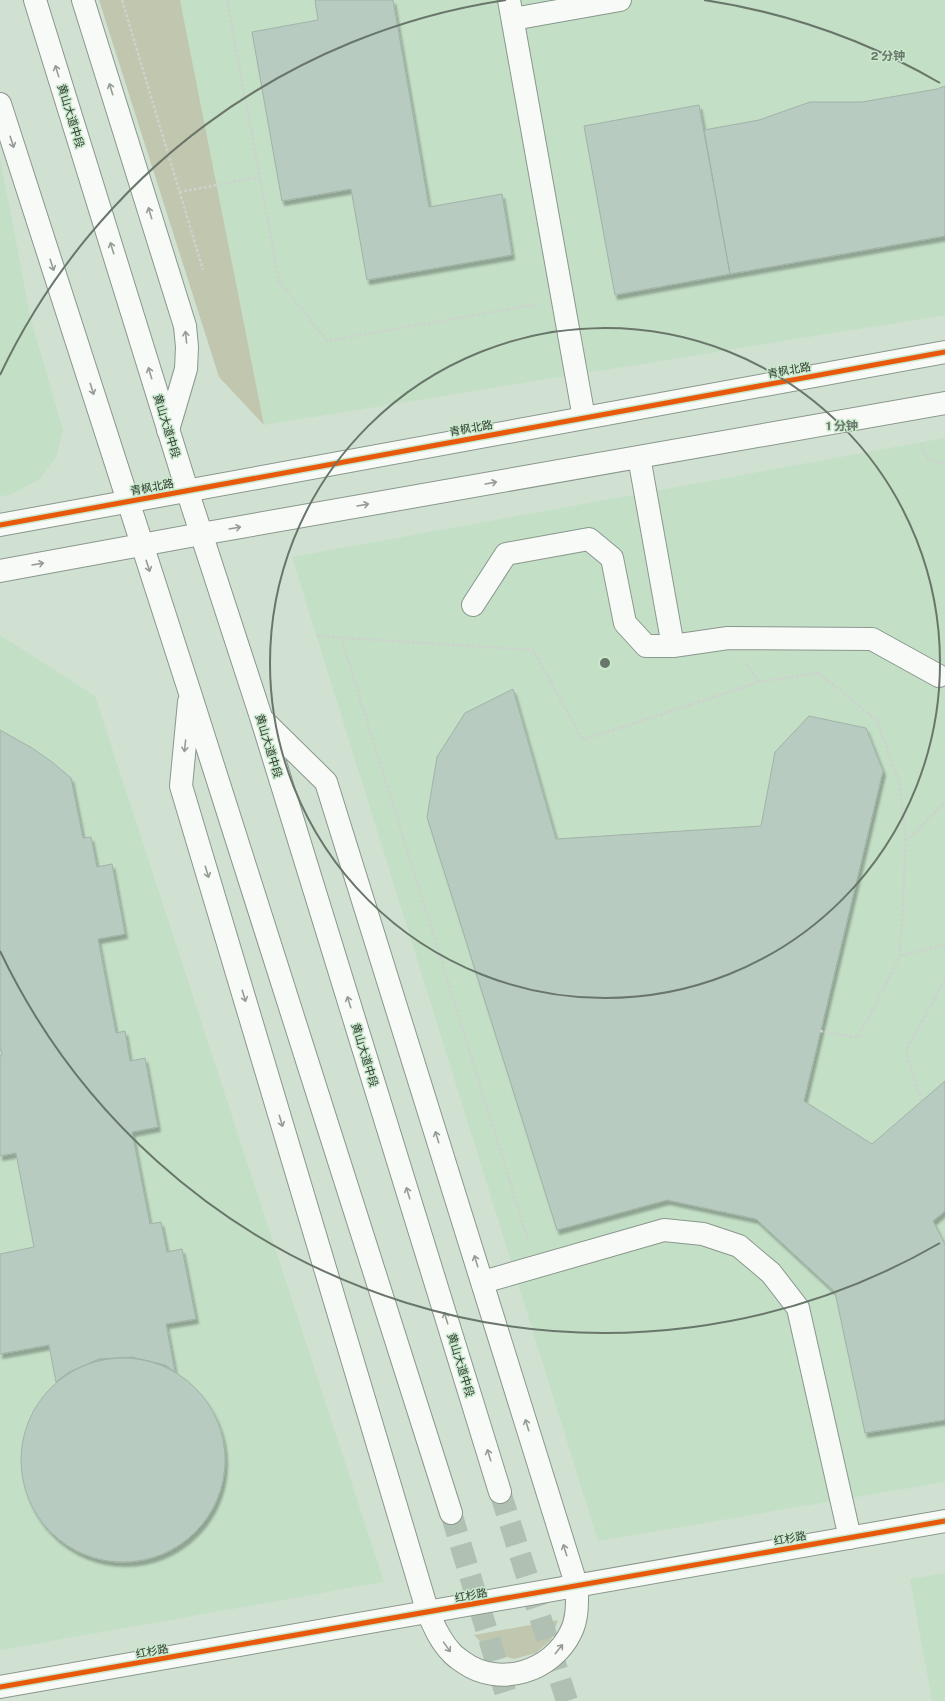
<svg xmlns="http://www.w3.org/2000/svg" width="945" height="1701" viewBox="0 0 945 1701" font-family="'Public Sans','Noto Sans SC',sans-serif">
<defs>
<filter id="shadow"><feDropShadow dx="2.5" dy="4.5" stdDeviation="1" flood-color="#0004"/></filter>
</defs>
<rect width="100%" height="100%" fill="#d0e1d2"/>
<!-- built -->
<path fill="#c3dfc6" d="M180,0H945V315L264,425Z
M0,158L31,320L63,430L56,457L40,479L10,495L0,496Z
M945,438V1482L598,1541L292,557Z
M0,635L95,696L384,1582L0,1650Z
M945,1573V1701H932L910,1579Z"/>
<!-- green -->
<path fill="#c1c6ae" d="M99,0H180L264,425L219,377Z
M558,1620L551,1640L536,1653L514,1659L490,1652L474,1635Z"/>
<!-- building -->
<path fill="#b8cbc0" stroke="#a2b2a8" filter="url(#shadow)" d="M315,0H393L429,207L502,194L512,255L367,280L351,189L282,201L252,32L318,20Z
M945,86V236L730,274L704,130L759,120L810,102H862L937,89Z
M699,105L730,274L615,295L584,126Z
M513,689L556,839L761,826L775,752L809,716L866,728L883,771L804,1101L872,1144L945,1081V1211L933,1221L945,1244V1420L865,1433L835,1292L756,1219L667,1200L557,1230L427,817L437,757L465,713Z
M0,730L32,748L52,762L71,778L83,838L91,837L97,867L112,864L125,934L98,939L116,1033L125,1031L130,1061L145,1058L158,1127L132,1132L150,1224L161,1222L167,1252L182,1249L196,1319L166,1324L175,1372L165,1365L132,1357L99,1359L69,1372L56,1382L49,1345L0,1354V1254L34,1247L16,1153L0,1156V1056L2,1055L0,1047Z
M21 1460a102 102 0 1 1 204 0a102 102 0 1 1-204 0Z"/>
<g fill="none" stroke-linecap="round" stroke-linejoin="round">
<!-- major-tunnel -->
<path stroke="#b0c0b2" stroke-width="22" stroke-dasharray="22 11" stroke-linecap="butt" d="M500,1492L567,1701
M451,1513L508,1701"/>
<!-- minor casing -->
<g stroke="#8a978c" stroke-width="24">
<path id="minor" d="M83,0L185,326L187,347L186,369L168,430
M509,0L584,418
M513,19L620,0
M639,457L673,646
M0,525L945,352
M0,571L201,534L945,403
M473,605L506,554L589,539L612,558L625,623L646,646H673L728,638L872,639L939,676
M483,1282L664,1230L703,1234L739,1246L771,1273L798,1308L850,1538
M428,1613C434,1626 440,1641 451,1652C454,1656 459,1659 463,1662C499,1688 552,1672 571,1632C578,1618 577,1602 577,1587
M0,1687L945,1521"/>
</g>
<!-- major casing -->
<g stroke="#8a978c" stroke-width="24">
<path id="major" d="M35,0L187,490L261,717L500,1492
M0,104L190,693L451,1513
M189,702L181,786L428,1613
M262,719L326,782L577,1587"/>
</g>
<!-- path -->
<path stroke="#cdd2ce" stroke-width="2.5" stroke-dasharray="3 2" stroke-linecap="butt" d="M122,0L203,270
M227,0L279,281L327,341L538,304
M179,192L260,177
M921,443L928,459L945,464
M317,636L533,650L583,740L759,682
M341,637L529,1243
M746,663L759,682L819,673L877,721L899,781L906,842
M900,956L945,945
M820,1031L858,1038L900,956L906,842L945,802
M921,1101L906,1050L945,980"/>
<!-- minor -->
<use href="#minor" stroke="#f8faf8" stroke-width="22"/>
<!-- major -->
<use href="#major" stroke="#f8faf8" stroke-width="22"/>
<!-- cycleway casing -->
<g stroke="#c9e8cc" stroke-width="8">
<path id="cycleway" d="M0,525L945,352
M0,1687L945,1521"/>
</g>
<!-- cycleway -->
<use href="#cycleway" stroke="#e8590c" stroke-width="5"/>
</g>
<!-- one-way arrows -->
<defs><path id="oneway-shaft" d="M-6 0H5M1.5-3L5.5 0L1.5 3" fill="none" stroke-width="1.6" stroke-linecap="round" stroke-linejoin="round"/></defs>
<g stroke="#949c95">
<use href="#oneway-shaft" transform="translate(57 71) rotate(-107)"/>
<use href="#oneway-shaft" transform="translate(111 89) rotate(-107)"/>
<use href="#oneway-shaft" transform="translate(12 142) rotate(72)"/>
<use href="#oneway-shaft" transform="translate(150 213) rotate(-107)"/>
<use href="#oneway-shaft" transform="translate(112 248) rotate(-107)"/>
<use href="#oneway-shaft" transform="translate(52 265) rotate(72)"/>
<use href="#oneway-shaft" transform="translate(186 337) rotate(-96)"/>
<use href="#oneway-shaft" transform="translate(150 373) rotate(-107)"/>
<use href="#oneway-shaft" transform="translate(92 389) rotate(72)"/>
<use href="#oneway-shaft" transform="translate(491 483) rotate(-10)"/>
<use href="#oneway-shaft" transform="translate(363 505) rotate(-10)"/>
<use href="#oneway-shaft" transform="translate(235 528) rotate(-10)"/>
<use href="#oneway-shaft" transform="translate(38 564) rotate(-10)"/>
<use href="#oneway-shaft" transform="translate(148 566) rotate(72)"/>
<use href="#oneway-shaft" transform="translate(185 746) rotate(96)"/>
<use href="#oneway-shaft" transform="translate(207 872) rotate(73)"/>
<use href="#oneway-shaft" transform="translate(244 996) rotate(73)"/>
<use href="#oneway-shaft" transform="translate(349 1002) rotate(-107)"/>
<use href="#oneway-shaft" transform="translate(281 1121) rotate(73)"/>
<use href="#oneway-shaft" transform="translate(437 1137) rotate(-107)"/>
<use href="#oneway-shaft" transform="translate(408 1193) rotate(-107)"/>
<use href="#oneway-shaft" transform="translate(476 1261) rotate(-107)"/>
<use href="#oneway-shaft" transform="translate(446 1318) rotate(-107)"/>
<use href="#oneway-shaft" transform="translate(527 1425) rotate(-107)"/>
<use href="#oneway-shaft" transform="translate(489 1455) rotate(-107)"/>
<use href="#oneway-shaft" transform="translate(565 1550) rotate(-107)"/>
<use href="#oneway-shaft" transform="translate(447 1647) rotate(55)"/>
<use href="#oneway-shaft" transform="translate(559 1649) rotate(-51)"/>
</g>
<!-- distance rings -->
<g fill="none" stroke="#69766a" stroke-width="2">
<circle cx="605" cy="663" r="335"/>
<path d="M940 1243A670 670 0 0 1 0 951M0 375A670 670 0 0 1 506 0M704 0A670 670 0 0 1 940 83"/>
</g>
<g text-anchor="middle" stroke-width="3" stroke-linejoin="round" paint-order="stroke">
<!-- street labels -->
<g font-size="11" fill="#313d32" stroke="#c9e8cc">
<text transform="translate(71 116) rotate(73)" y="4">黄山大道中段</text>
<text transform="translate(789 370) rotate(-10)" y="4">青枫北路</text>
<text transform="translate(167 426) rotate(73)" y="4">黄山大道中段</text>
<text transform="translate(471 428) rotate(-10)" y="4">青枫北路</text>
<text transform="translate(152 487) rotate(-11)" y="4">青枫北路</text>
<text transform="translate(269 746) rotate(73)" y="4">黄山大道中段</text>
<text transform="translate(365 1055) rotate(73)" y="4">黄山大道中段</text>
<text transform="translate(461 1365) rotate(73)" y="4">黄山大道中段</text>
<text transform="translate(790 1538) rotate(-10)" y="4">红杉路</text>
<text transform="translate(471 1595) rotate(-10)" y="4">红杉路</text>
<text transform="translate(152 1651) rotate(-10)" y="4">红杉路</text>
</g>
</g>
<circle cx="605" cy="663" r="6" fill="#69766a" stroke="#c9e8cc" stroke-width="2"/>
<g font-size="12" text-anchor="middle" font-weight="bold" fill="#69766a" stroke="#c9e8cc" stroke-width="3" stroke-linejoin="round" paint-order="stroke">
<text x="888" y="60">2 分钟</text>
<text x="842" y="430">1 分钟</text>
</g>
</svg>
